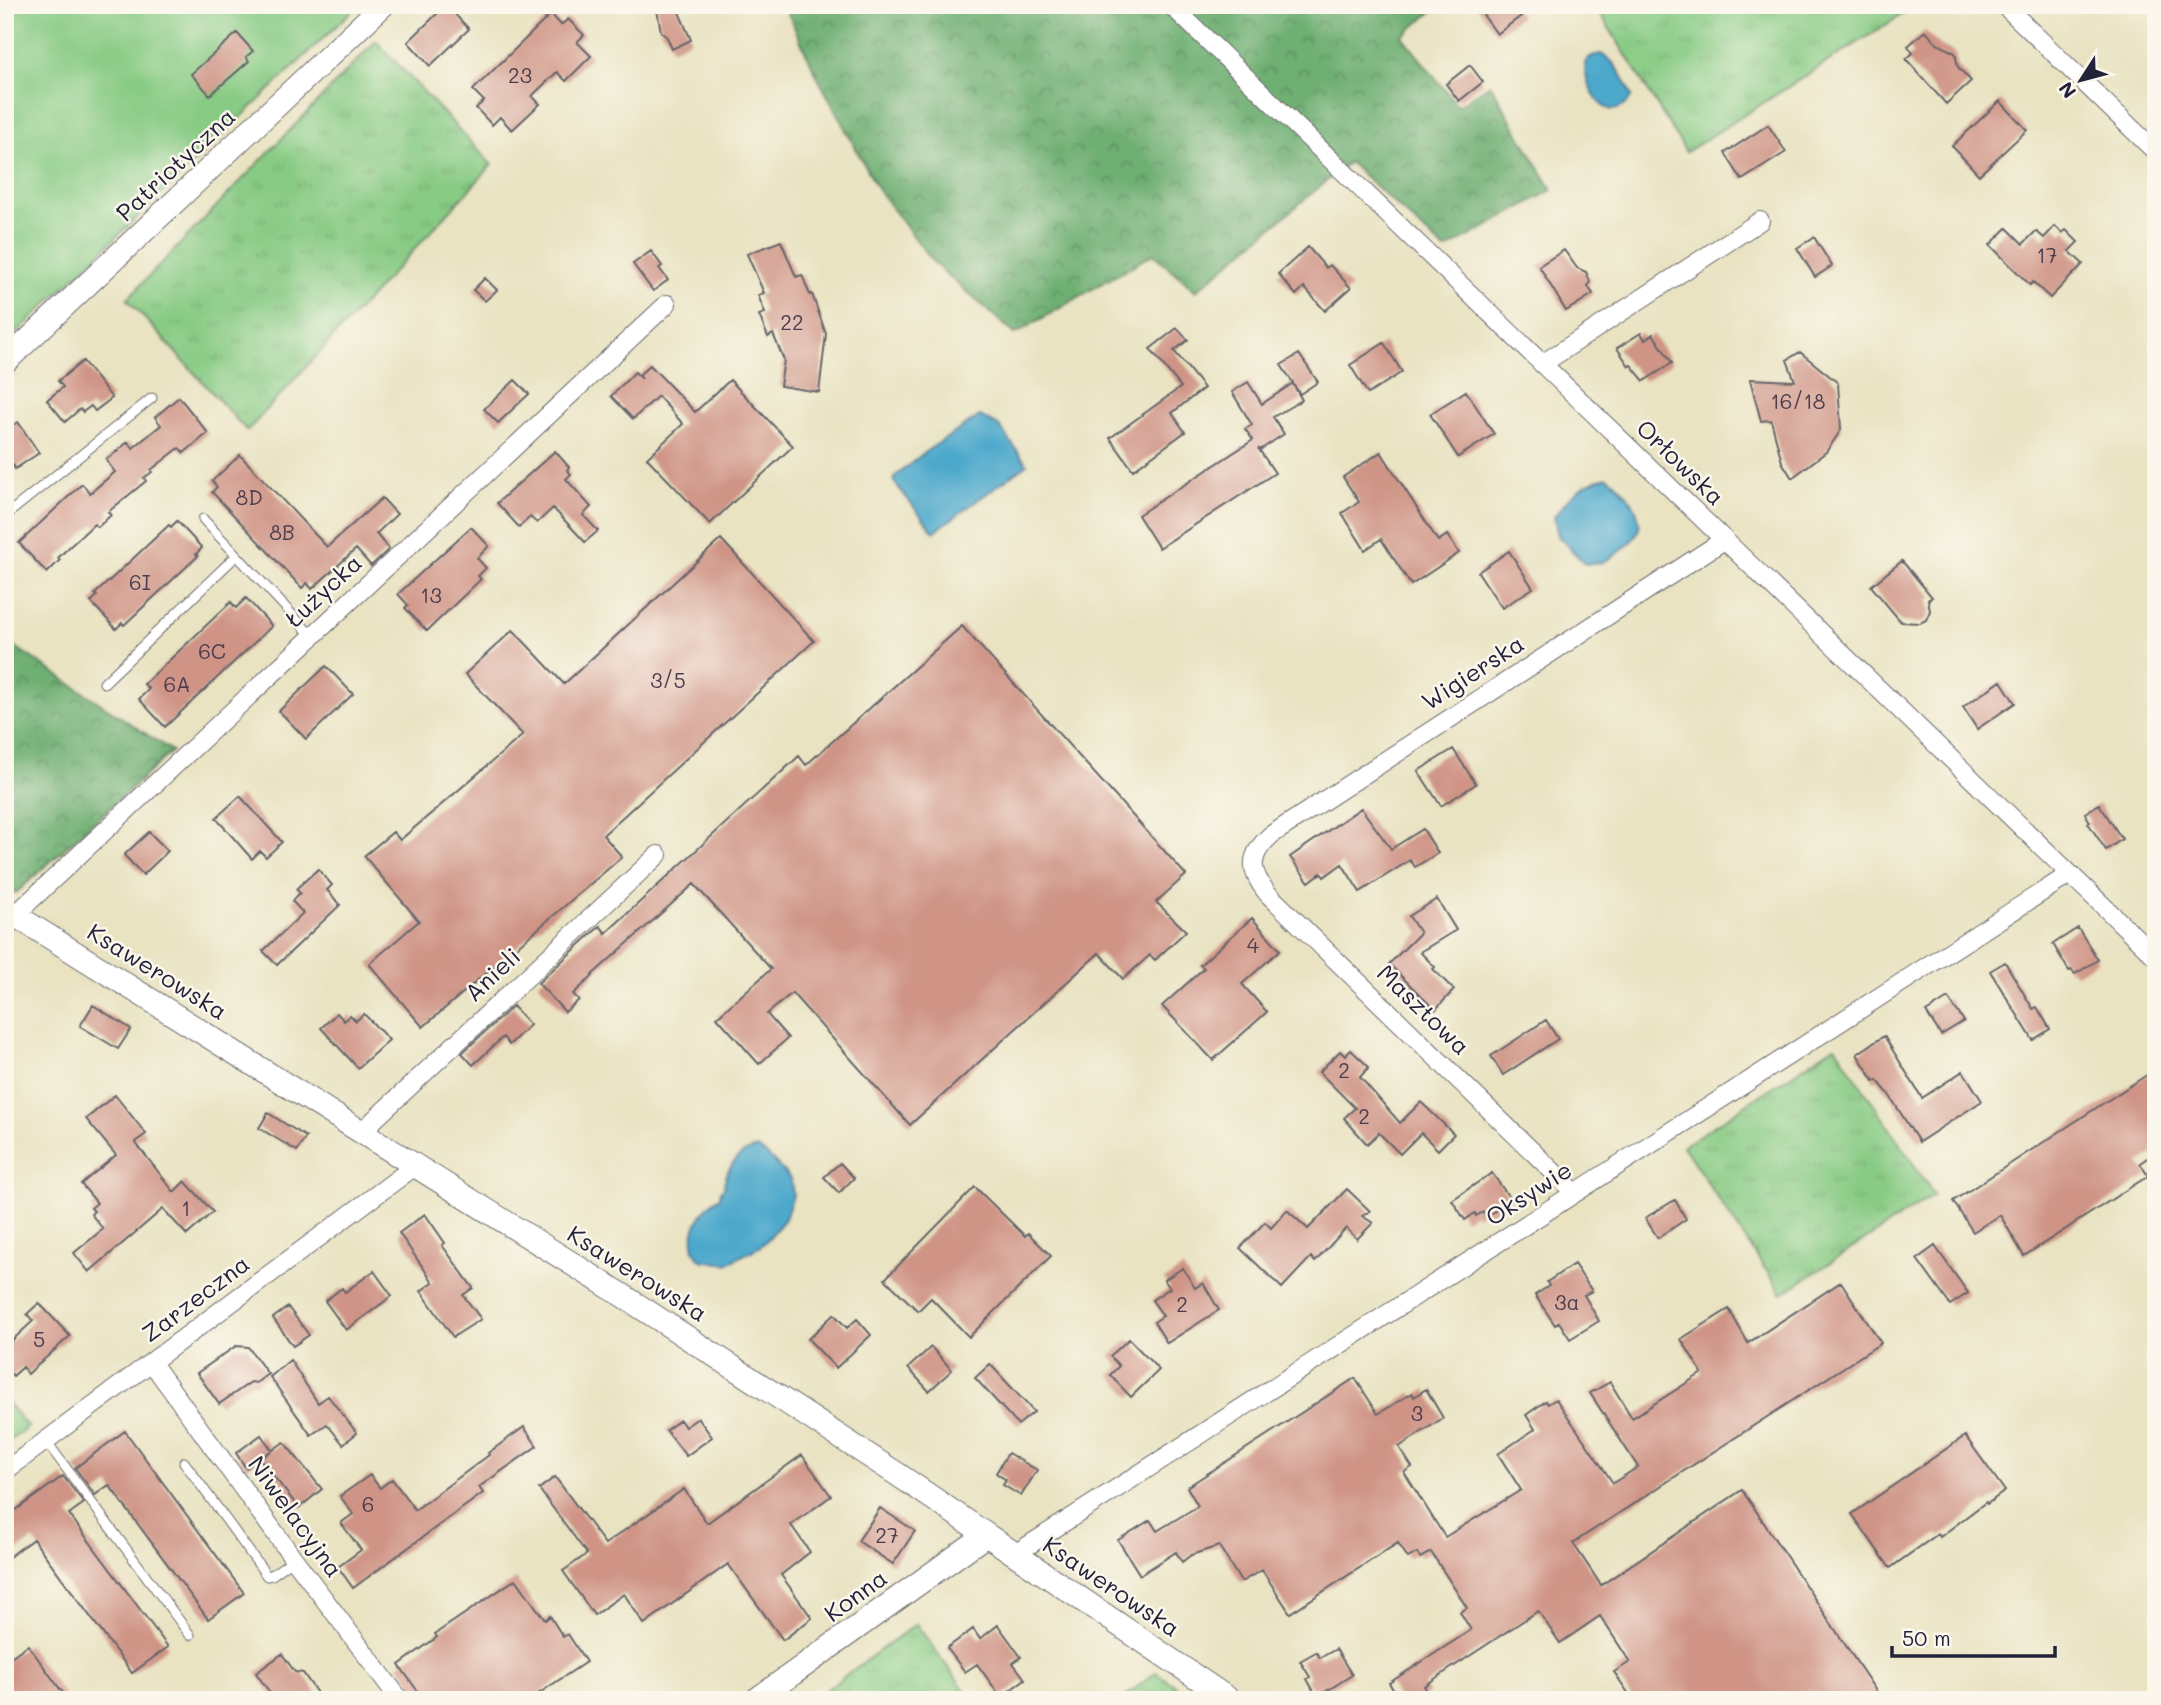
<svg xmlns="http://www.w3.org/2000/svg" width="2161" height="1705" viewBox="0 0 2161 1705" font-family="Mali,sans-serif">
<defs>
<pattern id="grass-tufts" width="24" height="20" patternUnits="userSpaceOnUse" patternTransform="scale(1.75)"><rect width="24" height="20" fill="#88cb84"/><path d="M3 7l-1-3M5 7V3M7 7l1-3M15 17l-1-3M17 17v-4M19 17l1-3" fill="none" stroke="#75ae73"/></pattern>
<pattern id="forest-crowns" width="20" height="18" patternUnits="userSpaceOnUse" patternTransform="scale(1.75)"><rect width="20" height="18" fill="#6eaf72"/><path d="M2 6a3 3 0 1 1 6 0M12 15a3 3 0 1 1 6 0" fill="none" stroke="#5a8e5f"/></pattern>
</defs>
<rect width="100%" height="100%" fill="#fbf7ec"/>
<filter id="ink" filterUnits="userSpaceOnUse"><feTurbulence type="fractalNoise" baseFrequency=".0143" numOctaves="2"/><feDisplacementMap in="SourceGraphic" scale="14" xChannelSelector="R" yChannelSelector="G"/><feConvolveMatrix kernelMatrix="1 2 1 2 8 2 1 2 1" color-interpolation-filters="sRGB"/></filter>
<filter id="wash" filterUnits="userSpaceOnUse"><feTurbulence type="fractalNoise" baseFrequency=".00686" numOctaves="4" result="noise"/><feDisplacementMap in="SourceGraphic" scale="28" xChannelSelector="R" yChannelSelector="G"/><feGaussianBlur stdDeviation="1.57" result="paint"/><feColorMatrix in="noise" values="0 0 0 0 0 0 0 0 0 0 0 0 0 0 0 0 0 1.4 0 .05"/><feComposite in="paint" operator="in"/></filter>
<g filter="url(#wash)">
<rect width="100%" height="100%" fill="#e9e3c2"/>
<!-- grass -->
<path fill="url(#grass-tufts)" stroke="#557660" stroke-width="2" d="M1595,5H1917L1686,152Z
M376,41L492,165L247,431L127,299Z
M1835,1046L1934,1195L1782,1294L1683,1146Z
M5,1400L28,1427L5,1444Z
M916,1624L972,1700H812Z
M1156,1672L1195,1700H1121Z"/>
<!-- forest -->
<path fill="url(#forest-crowns)" stroke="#486856" stroke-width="2" d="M784,5H1427L1433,11L1402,36L1458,106L1490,84L1552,190L1445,250L1349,162L1196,291L1153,254L1015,334L935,264L878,190L817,76Z
M5,640L172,751L16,893L5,886Z"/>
<!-- park -->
<path fill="#88cb84" stroke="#557660" stroke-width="2" d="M5,5H358L5,344Z"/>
<!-- water -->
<path fill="#4ea9cc" stroke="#386684" stroke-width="2" d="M1601,54C1615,60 1627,82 1632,97C1603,136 1580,73 1586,61C1589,56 1595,55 1601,54Z
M980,416L999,426L1027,464L934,532L894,482V477L925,452Z
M1607,477C1617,481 1621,489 1628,496C1634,504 1641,518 1639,528C1636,542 1614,557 1602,562C1597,564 1591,564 1585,564L1558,536L1554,517C1567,498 1584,481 1607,477Z
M757,1148L766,1154L787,1175L791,1181L793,1195L785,1219L768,1239L761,1246L730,1262L727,1264L701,1260C682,1242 700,1208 720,1197L721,1190L724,1188C724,1170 739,1151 757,1148Z"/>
<g id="blocks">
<!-- building -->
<path fill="#cf9486" d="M446,5L469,29L430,66L408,42Z
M656,5H676L691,40L672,49L667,37L661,32Z
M1476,5H1513L1521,16L1497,34Z
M551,14L561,25L568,19L584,35L577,42L591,56L566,81L557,72L532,96L540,104L512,130L500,117L492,125L476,108L484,101L473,90Z
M1925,31L1938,44L1955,53L1958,67L1971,81L1946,104L1906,59L1913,53L1908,46Z
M237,33L253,51L246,57L249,61L210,95L191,74Z
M1470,65L1483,82L1459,101L1446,84Z
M2000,101L2027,130L1979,175L1952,146Z
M1768,125L1786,152L1742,180L1725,153Z
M2055,226L2062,233L2066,230L2078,242L2069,251L2083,264L2050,298L2033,282L2030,285L1990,245L2007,228L2023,244L2036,231L2044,238Z
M1814,237L1832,266L1815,277L1797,248Z
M781,241L796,277L802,275L810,295L812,294L826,334L819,392L780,386L784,360L773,334L768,337L759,315L765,313L758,295L764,293L747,254Z
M1308,247L1326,268L1330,265L1351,288L1325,311L1304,287L1296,295L1278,274Z
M1564,250L1577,268L1586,272L1590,281L1588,286L1593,294L1566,311L1539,266Z
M651,251L662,266L659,268L668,280L653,291L633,264Z
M485,278L497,290L485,301L473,290Z
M1177,328L1188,340L1174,351L1204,388L1172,413L1185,432L1133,470L1110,438L1181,387L1150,349Z
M1641,333L1645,340L1653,334L1672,363L1644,381L1631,365L1629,366L1617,348Z
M1384,343L1402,372L1368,394L1350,365Z
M1800,352L1838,383L1841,430L1826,452L1792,478L1782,462L1771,420L1761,421L1750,379L1795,381L1787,360Z
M1299,354L1318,382L1300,394L1293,384L1302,400L1273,417L1284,434L1260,450L1258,448L1275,473L1159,548L1138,515L1253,440L1245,429L1252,425L1232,392L1248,382L1262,404L1293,383L1281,365Z
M83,361L112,398L95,411L91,406L83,412L80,409L65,422L47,400L63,387L58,381Z
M650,365L695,412L730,380L793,446L710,524L647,458L683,424L658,396L633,419L611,396L635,372L642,379L639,375Z
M515,380L529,394L498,423L484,409Z
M1466,391L1494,434L1458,457L1430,414Z
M179,397L208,433L184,453L179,448L151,470L152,472L144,478L146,481L108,512L111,515L98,527L94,524L65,551L58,558L60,560L47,573L19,543L82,484L90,493L115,472L106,460L128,442L133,448L161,425L155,417Z
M18,422L39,453L15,469L13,465L5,470V430Z
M555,451L569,467L567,470L571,474L566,479L591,507L583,515L598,531L585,542L553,508L537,523L530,517L519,527L497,503Z
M1381,452L1438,541L1447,535L1459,553L1411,585L1381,539L1365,550L1342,513L1359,502L1343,477Z
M240,455L327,547L382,498L397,514L376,534L389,549L371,566L356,549L312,589L307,583L302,588L212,492L217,487L212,481Z
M177,521L202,548L196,554L198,556L124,625L122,623L116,629L91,602L97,596L95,594L169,525L171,527Z
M471,527L489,546L477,558L486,568L478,576L481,579L427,631L405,608L408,605L398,594Z
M721,539L814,641L603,835L622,857L423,1027L369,964L419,921L364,856L393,832L400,840L523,735L465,674L513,630L564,684Z
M1509,551L1533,588L1502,608L1478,572Z
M1902,561L1932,597L1928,600L1930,611L1926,620L1920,623L1901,622L1871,586Z
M246,598L272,626L165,727L139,699L149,689L144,684L231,602L236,608Z
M962,626L1186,875L1156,902L1186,931L1155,960L1150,955L1123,979L1099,953L910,1125L792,993L767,1014L788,1038L759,1064L717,1017L771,969L694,884L592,975L593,976L573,994L579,1000L565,1012L538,983L600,926L606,933L799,756L806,765Z
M326,666L353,694L306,739L279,711Z
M2001,681L2015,703L1977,729L1963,707Z
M1453,749L1476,784L1441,806L1418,771Z
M240,796L282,842L266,857L260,851L252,859L216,818Z
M2099,804L2122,839L2106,850L2088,823L2090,822L2085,813Z
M1361,808L1391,849L1423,829L1438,853L1415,867L1410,860L1360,892L1342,864L1324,877L1321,873L1309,882L1290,857Z
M149,832L168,851L143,875L124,855Z
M318,869L332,885L327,890L340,905L277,965L263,951L303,913L292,901L300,893L296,889Z
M1437,899L1456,930L1420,952L1435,967L1433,969L1454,990L1435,1010L1389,964L1420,933L1409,916Z
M1252,918L1280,950L1242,984L1267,1012L1213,1060L1162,1006L1204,968L1200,965Z
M2078,928L2098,960L2075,974L2071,970L2069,971L2053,944Z
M2005,962L2033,1009L2037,1007L2050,1029L2033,1040L1990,971Z
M1948,998L1964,1021L1941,1035L1926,1012Z
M93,1005L131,1029L118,1049L80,1026Z
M513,1006L530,1025L509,1045L503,1037L473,1065L462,1053Z
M337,1013L344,1021L350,1015L356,1021L364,1014L389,1040L358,1068L321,1028Z
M1546,1020L1558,1039L1503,1075L1491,1056Z
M1884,1036L1922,1098L1963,1071L1982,1101L1919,1142L1888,1093L1877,1080L1874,1081L1857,1054Z
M1351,1050L1369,1067L1360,1077L1400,1123L1421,1102L1454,1134L1438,1150L1421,1133L1400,1154L1379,1133L1367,1144L1344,1118L1355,1108L1319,1072L1340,1051L1345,1056Z
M2156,1069V1152L2140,1163L2148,1176L2024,1256L2000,1215L1973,1232L1953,1201Z
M115,1095L146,1134L135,1142L174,1192L185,1181L213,1212L187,1235L163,1209L89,1272L74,1253L103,1229L91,1214L94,1211L91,1208L97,1203L81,1184L116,1155L86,1119Z
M268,1113L306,1137L297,1151L259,1128Z
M840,1163L854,1178L839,1193L824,1177Z
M1492,1173L1511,1200L1486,1217L1483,1212L1476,1216L1475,1213L1465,1220L1452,1200Z
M975,1187L1025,1236L1028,1233L1051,1256L969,1337L931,1298L918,1311L885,1279Z
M1347,1189L1370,1211L1362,1216L1373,1223L1357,1239L1346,1228L1315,1262L1311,1257L1282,1288L1240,1248L1265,1222L1271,1228L1287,1210L1308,1229Z
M1675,1200L1686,1219L1658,1238L1645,1218Z
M425,1214L445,1243L442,1245L473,1288L463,1295L481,1319L453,1337L421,1291L433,1282L399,1233Z
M1935,1246L1968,1293L1950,1305L1917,1259Z
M1574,1264L1592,1291L1584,1295L1599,1321L1570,1339L1559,1322L1555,1325L1535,1295L1549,1286L1547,1282Z
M1183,1268L1195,1288L1203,1283L1219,1310L1167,1343L1154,1322L1163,1316L1152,1300L1170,1288L1164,1280Z
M374,1271L392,1296L346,1330L325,1301L342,1288L345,1292Z
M1841,1282L1881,1343L1573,1543L1601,1585L1742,1490L1882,1700H1633L1614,1672L1630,1662L1600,1616L1560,1643L1538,1611L1424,1686L1429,1693L1419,1700H1400L1389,1683L1471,1630L1460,1612L1467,1608L1431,1552L1420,1558L1417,1553L1408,1558L1398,1543L1290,1613L1262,1570L1241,1582L1219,1546L1191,1555L1182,1562L1176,1552L1140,1575L1118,1540L1150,1520L1157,1531L1198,1506L1187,1487L1355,1378L1378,1414L1412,1393L1414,1397L1426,1389L1443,1418L1399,1447L1412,1467L1404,1472L1445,1537L1521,1490L1498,1454L1535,1429L1526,1415L1546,1401L1548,1404L1556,1399L1613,1483L1638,1467L1590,1393L1610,1382L1632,1418L1702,1373L1681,1339L1729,1309L1748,1343Z
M39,1303L70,1336L28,1374L23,1367L13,1376L5,1367V1347L33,1321L27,1314Z
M288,1307L309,1335L293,1346L273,1318Z
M834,1314L847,1328L857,1319L871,1335L836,1368L808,1339Z
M1129,1339L1159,1370L1131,1397L1110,1375L1119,1366L1110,1356Z
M236,1346L248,1347L268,1374L256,1383L251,1382L219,1404L197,1373Z
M931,1347L952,1370L929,1391L908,1368Z
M290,1360L318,1403L328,1396L357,1433L343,1444L327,1424L311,1435L270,1377Z
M990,1364L1034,1412L1018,1425L975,1378Z
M698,1418L712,1437L686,1456L666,1430L680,1420L685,1427Z
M524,1427L537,1446L479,1487L483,1493L353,1588L338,1567L361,1550L341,1523L353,1514L340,1496L370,1475L380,1488L392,1479L415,1510L489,1455L488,1453Z
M125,1431L244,1593L208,1619L109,1485L95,1495L75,1468Z
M261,1435L272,1450L246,1468L236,1453Z
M1965,1436L2005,1491L1987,1504L1986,1502L1940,1537L1938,1534L1890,1568L1852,1514Z
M284,1442L322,1489L299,1508L260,1459Z
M1008,1453L1037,1470L1021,1496L1003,1485L1006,1480L996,1473Z
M802,1455L831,1496L791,1525L810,1552L781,1575L812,1618L783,1640L728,1564L644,1624L624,1594L594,1615L563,1571L587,1554L539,1489L555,1477L605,1544L684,1489L707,1523Z
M63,1476L84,1503L69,1514L168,1647L132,1673L33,1539L5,1560V1518Z
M880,1508L915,1531L893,1564L858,1541Z
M516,1579L545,1620L550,1616L563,1637L568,1634L586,1662L529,1700H424L399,1665L437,1637L435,1634Z
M998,1625L1021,1657L1013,1663L1025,1679L1001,1697L977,1664L965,1672L947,1648L973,1629L980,1639Z
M28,1645L68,1700H5V1661Z
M1336,1649L1352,1675L1317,1697L1307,1679L1310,1677L1300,1661L1316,1652L1320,1658Z
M282,1654L295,1672L303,1673L317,1693L308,1700H275L256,1673Z"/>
</g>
</g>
<g filter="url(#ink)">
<use href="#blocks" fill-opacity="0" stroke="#68666a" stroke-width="2"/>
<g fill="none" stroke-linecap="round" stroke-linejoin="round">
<!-- service casing -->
<g stroke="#68666a" stroke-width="11">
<path id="service" d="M5,516L152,398
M203,519L312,636
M104,683L236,556
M46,1441L190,1635
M184,1462L267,1576L272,1575L294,1559"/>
</g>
<!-- minor casing -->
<g stroke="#68666a" stroke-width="20">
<path id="minor" d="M1171,5L2156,957
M2004,5L2156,152
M1542,364L1760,221
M15,915L667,304
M362,1131L658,855
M1575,1193L1268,894C1249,871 1248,856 1271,835L1724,540
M152,1363L294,1559L400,1700
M5,1471L415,1166
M1015,1554L2070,874"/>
</g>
<!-- tertiary casing -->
<g stroke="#68666a" stroke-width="25">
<path id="tertiary" d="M5,362L383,5
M5,909L622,1295L897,1474L1230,1700
M756,1700L986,1535"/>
</g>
<!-- service -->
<use href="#service" stroke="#fff" stroke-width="9"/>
<!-- minor -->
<use href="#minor" stroke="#fff" stroke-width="18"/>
<!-- tertiary -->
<use href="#tertiary" stroke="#fff" stroke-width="23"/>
</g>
</g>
<g text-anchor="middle" stroke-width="5" stroke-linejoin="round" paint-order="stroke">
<!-- number labels -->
<g font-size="21" fill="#4d3e4e">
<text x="520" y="83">23</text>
<text x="2047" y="263">17</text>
<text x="792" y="330">22</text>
<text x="1798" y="409">16/18</text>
<text x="249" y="505">8D</text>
<text x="282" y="540">8B</text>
<text x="140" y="590">6I</text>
<text x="431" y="603">13</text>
<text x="212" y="659">6C</text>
<text x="668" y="688">3/5</text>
<text x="177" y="692">6A</text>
<text x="1253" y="953">4</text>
<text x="1344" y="1078">2</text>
<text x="1364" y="1124">2</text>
<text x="186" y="1216">1</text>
<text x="1567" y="1310">3a</text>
<text x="1182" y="1312">2</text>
<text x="39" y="1347">5</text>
<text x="1417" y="1421">3</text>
<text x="368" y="1512">6</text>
<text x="887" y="1543">27</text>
</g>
<!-- street labels -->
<g font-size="24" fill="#22223b" stroke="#fbf7ec">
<text transform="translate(176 165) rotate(-43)" y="8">Patriotyczna</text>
<text transform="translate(1680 463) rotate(44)" y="8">Orłowska</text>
<text transform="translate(324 591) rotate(-43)" y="8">Łużycka</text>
<text transform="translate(1473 673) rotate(-33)" y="8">Wigierska</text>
<text transform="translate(157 972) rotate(32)" y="8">Ksawerowska</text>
<text transform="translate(493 975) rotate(-43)" y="8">Anieli</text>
<text transform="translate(1423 1010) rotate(44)" y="8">Masztowa</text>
<text transform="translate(1529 1194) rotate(-33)" y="8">Oksywie</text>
<text transform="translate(637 1274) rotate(32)" y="8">Ksawerowska</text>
<text transform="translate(196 1299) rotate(-37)" y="8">Zarzeczna</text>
<text transform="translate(295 1517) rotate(54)" y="8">Niwelacyjna</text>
<text transform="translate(1111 1587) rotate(34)" y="8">Ksawerowska</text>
<text transform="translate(856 1596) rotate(-36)" y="8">Konna</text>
</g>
</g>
<!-- margin -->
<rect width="2161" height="1705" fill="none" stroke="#fbf7ec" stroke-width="28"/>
<!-- north arrow -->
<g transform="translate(2081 80) rotate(234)" stroke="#fbf7ec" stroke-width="5" paint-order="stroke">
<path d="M0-5L12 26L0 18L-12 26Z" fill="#22223b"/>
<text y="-10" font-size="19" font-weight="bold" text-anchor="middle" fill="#22223b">N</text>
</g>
<!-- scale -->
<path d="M1892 1646v10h163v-10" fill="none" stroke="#22223b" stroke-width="3.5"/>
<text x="1902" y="1646" font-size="21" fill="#22223b" stroke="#fbf7ec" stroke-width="5" paint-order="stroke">50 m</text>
</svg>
